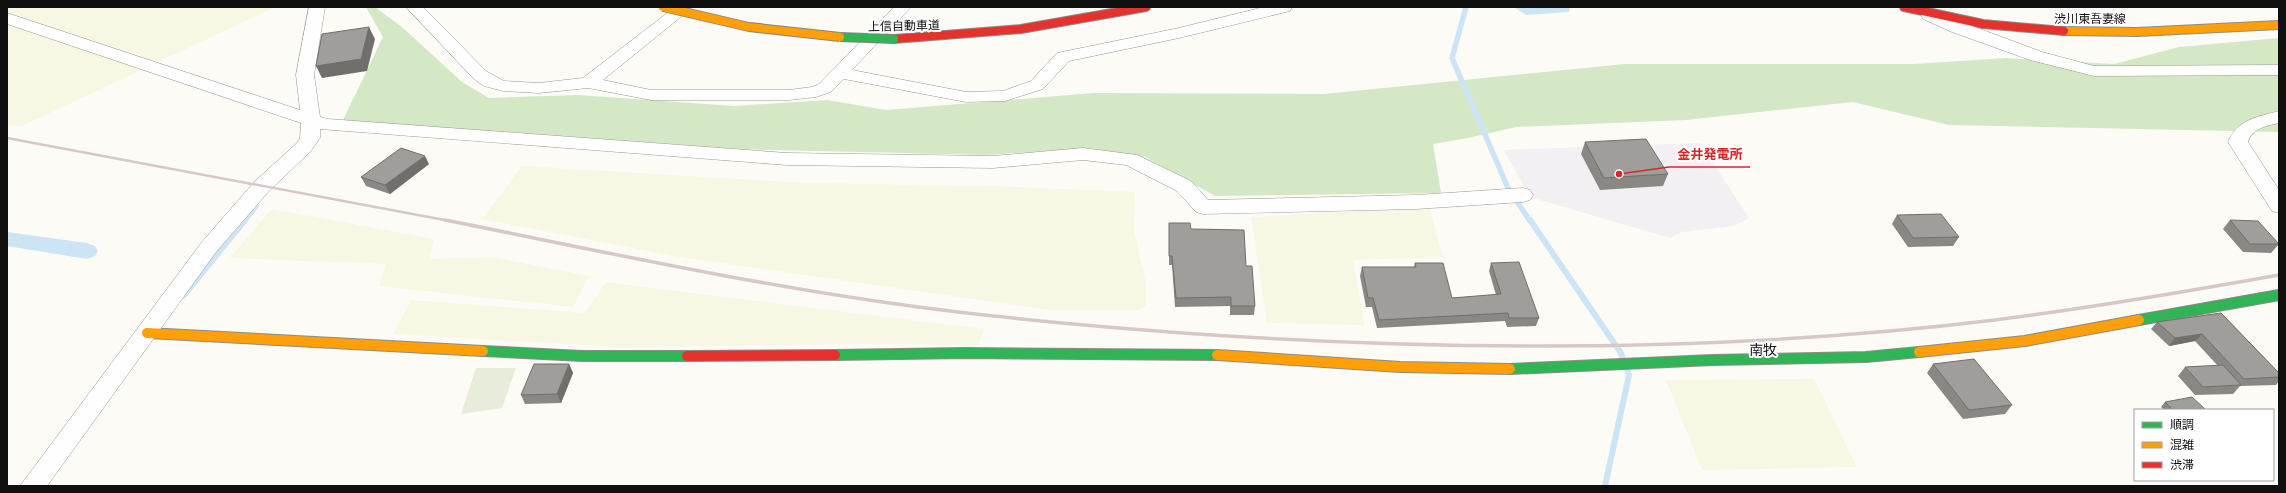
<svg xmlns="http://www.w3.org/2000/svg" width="2286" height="493" viewBox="0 0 2286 493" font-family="'IBM Plex Serif','Noto Sans JP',serif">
<rect width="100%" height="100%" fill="#fcfbf6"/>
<!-- industrial -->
<path fill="#f4eff2" d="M1700,143L1749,218L1734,226L1682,232L1670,238L1530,197L1504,150Z"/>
<!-- farmland -->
<path fill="#f8f7e3" d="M7,7H273V8L22,126L7,125Z
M522,166L806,183L989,186L1135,192L1134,230L1146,284V306L1139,310H1051L685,258L482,219Z
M1429,207L1443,257L1353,260L1364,325L1267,323L1251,217Z
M272,209L434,239L429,259L492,257L589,276L573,307L379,286L386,264L230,258Z
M606,282L984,329L978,345L859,344L619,347L393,334L411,300L585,313Z
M1814,379L1857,467L1702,470L1666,380Z"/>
<!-- forest -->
<path fill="#d4e8c5" d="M366,7H375L402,27L462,82L489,98L578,95L734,106L827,100L886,110L1094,93L1324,94L1625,64H1914L2006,58L2114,64L2179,47L2279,38V132L1949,125L1853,102L1686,120L1516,127L1468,138L1433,144L1441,193L1215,196L1144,157L1089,148L987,155L691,148L343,120L383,37Z"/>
<!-- cemetery -->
<path fill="#e7edda" d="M476,368H516L502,408L461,414Z"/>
<!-- water -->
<path fill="#cde4f5" d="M1514,7H1570L1569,12L1526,15Z"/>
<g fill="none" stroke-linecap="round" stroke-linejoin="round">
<!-- stream-far1 -->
<path stroke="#cde4f5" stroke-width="5.5" d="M1466,7L1452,58L1508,188L1530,221
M244,221L256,206"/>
<!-- stream -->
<path stroke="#cde4f5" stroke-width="6" d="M1530,220L1621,353L1629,375L1605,486
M184,295L245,220"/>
<!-- canal -->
<path fill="#cde4f5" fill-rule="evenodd" d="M7,232L87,243L95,246L98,251L95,256L87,259L7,246Z"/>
<!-- street casing -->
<g stroke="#969694" stroke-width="1">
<path id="street" d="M309,7H325L314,75L320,117L328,119L787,153L993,156L1083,148L1137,155L1191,181L1208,200L1416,195L1523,188L1530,190L1533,195L1530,200L1523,202L1416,209L1203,214L1196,212L1177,191L1126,165L1083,160L993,168L787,165L320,129V138L310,152L269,191L216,252L47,486H20L202,242L255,181L296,144L300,138L301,123L7,24V13L300,110L296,75Z
M406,7H423L486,71L504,81L539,83L583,78L675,7H693L603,80L651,90H789L812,87L819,84L894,7H911L852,70L966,92L1003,91L1031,81L1057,53L1179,28L1264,7H1292L1290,11L1179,38L1069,61L1043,89L1005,101L966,102L844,79L831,92L816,97L789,100H651L588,88L539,93L503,91L484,86L474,79Z
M1929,10L2042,52L2094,66L2279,65V75L2094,76L2030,60L1952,32L1923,19L1921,15L1923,11Z
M2279,111V123C2266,126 2252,128 2248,142L2279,190V213L2272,211L2228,142C2237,119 2258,117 2279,111Z"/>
</g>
<!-- fast casing -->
<g stroke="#8d8c8a" stroke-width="12">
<path id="fast" d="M2139,320L2279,295
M483,351L582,356H687
M835,355L965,353L1217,355
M1510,369L1713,360L1866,357L1919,352"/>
</g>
<!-- slow-far1 casing -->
<g stroke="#8d8c8a" stroke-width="10">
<path id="slow-far1" d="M2064,31L2137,32L2279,25"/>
</g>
<!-- slow casing -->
<g stroke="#8d8c8a" stroke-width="12">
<path id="slow" d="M147,333L483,351
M1919,352L2025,341L2139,320
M1217,355L1400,367L1510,369"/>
</g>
<!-- jam-far1 casing -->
<g stroke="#8d8c8a" stroke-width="10">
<path id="jam-far1" d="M1904,7L1983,24L2064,31
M894,39L1021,29L1146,7"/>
</g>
<!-- jam casing -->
<g stroke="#8d8c8a" stroke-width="12">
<path id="jam" d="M687,356L835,355"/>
</g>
<!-- street -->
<use href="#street" fill="#fffefe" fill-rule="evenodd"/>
<!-- fast -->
<use href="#fast" stroke="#30b455" stroke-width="10"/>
<!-- slow-far1 -->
<use href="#slow-far1" stroke="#ff9f0a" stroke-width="8"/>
<!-- slow -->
<use href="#slow" stroke="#ff9f0a" stroke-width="10"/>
<!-- jam-far1 -->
<use href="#jam-far1" stroke="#e5322d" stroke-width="8"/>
<!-- jam -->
<use href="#jam" stroke="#e5322d" stroke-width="10"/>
<!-- rail-far1 -->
<path stroke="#d7c7c6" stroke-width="2.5" d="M7,138L450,221"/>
<!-- rail -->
<path stroke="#d7c7c6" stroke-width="3.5" d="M445,220C600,251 754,285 911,306C1006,319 1101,327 1197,334C1462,352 1731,352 1995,320C2090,308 2184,292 2279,275"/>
<!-- fast-bridge casing -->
<g stroke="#848381" stroke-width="10" stroke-linecap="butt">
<path id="fast-bridge" d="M840,37L894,39"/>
</g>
<!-- slow-bridge casing -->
<g stroke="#848381" stroke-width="10" stroke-linecap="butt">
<path id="slow-bridge" d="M663,7L749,27L840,37"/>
</g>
<!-- fast-bridge -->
<use href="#fast-bridge" stroke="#30b455" stroke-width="8"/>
<!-- slow-bridge -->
<use href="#slow-bridge" stroke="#ff9f0a" stroke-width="8"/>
</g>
<!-- wall -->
<path fill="#8a8885" d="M1585,142L1668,174L1663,186L1600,190L1581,154Z
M429,164L390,194L366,186L361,177Z
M1897,215L1959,237L1953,246L1908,247L1892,224Z
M2230,220L2279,244L2271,253L2243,252L2223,229Z
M1169,223L1191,229L1246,266L1255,306L1254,315H1230V306L1175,307L1172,265H1169Z
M1415,263L1452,298L1496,295L1489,271L1491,263L1539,318L1536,326L1507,327L1505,321L1377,328L1372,307H1366L1360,276L1362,267H1414Z
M2221,313L2279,373V381L2276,385L2240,386L2233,394L2195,395L2178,376L2185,367L2218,366L2195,341L2169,346L2151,329L2157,322Z
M569,364L573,373L561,403L525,404L521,395Z
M1933,364L2012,405L2005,414L1963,419L1927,373Z
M2165,402L2206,410H2164L2161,407Z"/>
<!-- shaded-wall -->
<path fill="#706f6c" d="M369,27L375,39L367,71L322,78L316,66Z
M425,156L429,164L390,194L385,185Z
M2202,334L2195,341L2169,346L2175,338Z
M569,364L573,373L561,403L557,394Z"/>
<!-- building -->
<path fill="#a09e9b" stroke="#706f6c" d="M369,27L361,59L316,66L322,34Z
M1646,139L1668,174L1604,178L1585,142Z
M401,148L425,156L385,185L361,177Z
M1941,214L1959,237L1913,238L1897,215Z
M2230,220L2258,221L2279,244H2250Z
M1169,223H1190L1191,229L1244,230L1246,266H1252L1255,306H1231V297L1176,298L1172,256H1169Z
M1519,262L1539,318H1509L1508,313L1379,320L1373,298H1368L1362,267H1416L1415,263H1443L1452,298L1501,294L1491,263Z
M2221,313L2279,373V377L2244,379L2202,334L2175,338L2157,322Z
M1974,359L2012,405L1969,410L1933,364Z
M534,364H569L557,394L521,395Z
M2223,365L2241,385L2203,387L2185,367Z
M2192,397L2206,410H2173L2165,402Z"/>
<g text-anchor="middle" stroke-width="4" stroke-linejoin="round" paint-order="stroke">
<!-- street labels -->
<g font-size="12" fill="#101010" stroke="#fff">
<text x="2090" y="23">渋川東吾妻線</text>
<text transform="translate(904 26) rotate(-1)" y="4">上信自動車道</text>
</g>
<!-- quarter labels -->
<g font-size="14" fill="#101010" stroke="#fff">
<text x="1763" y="355">南牧</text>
</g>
</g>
<!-- callouts -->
<path fill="none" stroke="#d62828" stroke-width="1.5" d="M1619 174L1669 167H1750"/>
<circle fill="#d62828" stroke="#fff" stroke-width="1.5" cx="1619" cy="174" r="4"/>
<g font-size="13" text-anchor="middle" font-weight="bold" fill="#d62828" stroke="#fff" stroke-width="4" stroke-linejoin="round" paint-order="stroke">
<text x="1710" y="159">金井発電所</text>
</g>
<!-- border -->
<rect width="2286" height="493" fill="none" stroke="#101010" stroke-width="16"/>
<!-- legend -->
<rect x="2134" y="409" width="140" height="72" fill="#ffffff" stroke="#9f9f9f"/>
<rect x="2142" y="422" width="20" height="6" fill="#30b455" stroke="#9f9f9f"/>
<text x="2170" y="429" font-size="12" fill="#101010">順調</text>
<rect x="2142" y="442" width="20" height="6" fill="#ff9f0a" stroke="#9f9f9f"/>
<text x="2170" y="449" font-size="12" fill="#101010">混雑</text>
<rect x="2142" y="462" width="20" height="6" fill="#e5322d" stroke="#9f9f9f"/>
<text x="2170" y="469" font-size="12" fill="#101010">渋滞</text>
</svg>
